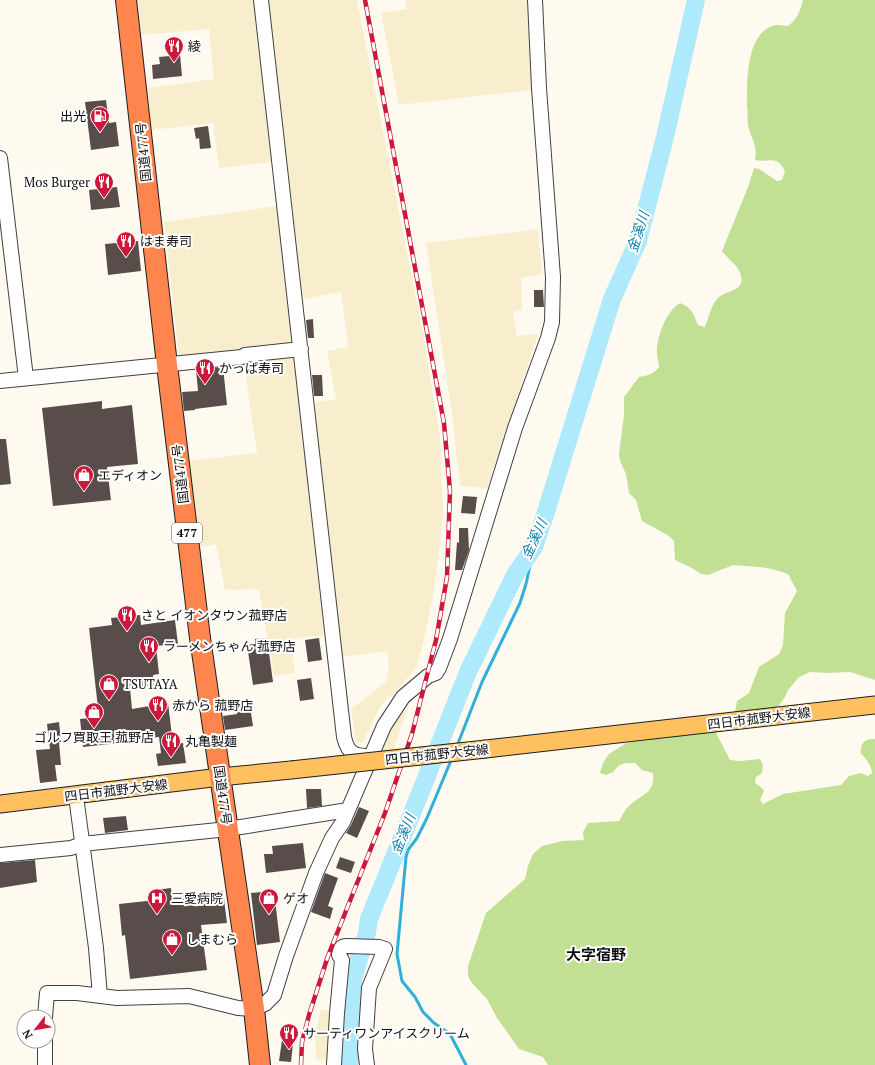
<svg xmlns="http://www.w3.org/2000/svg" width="875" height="1065" viewBox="0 0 875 1065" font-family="'PT Serif','Noto Sans JP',serif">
<rect width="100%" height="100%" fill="#fffaf0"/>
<!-- farmland -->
<path fill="#f8eecd" d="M138,0H255L273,162L219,168L213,123L151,130L148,88L214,79L209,29L141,35Z
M268,0H357L420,318L440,436L443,516L434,591L425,636L416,668L399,688L381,705L363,742L356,743L351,709L375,691L386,681L389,665L387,651L340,657L313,403L336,399L327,351L348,347L341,292L303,299Z
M405,0H527L532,90L399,105L381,13L407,9Z
M278,206L324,635L290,639L295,673L274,676L259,589L225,590L216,544L201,547L189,461L257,453L242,352L179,358L164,222Z
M538,229L542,274L521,278L522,310L513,312L517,336L538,334L487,488L460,486L452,414L426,243Z
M410,702L393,751L377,753L390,731Z
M321,1010H331L327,1061L316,1060L315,1034Z"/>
<!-- forest -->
<path fill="#c1e093" d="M803,0H875V680L850,672L828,673L810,672L799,677L788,690L785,697L778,707L735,712L737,701L749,693L759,667L779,654L783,645L785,613L797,591L788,574L772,569L760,567L733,565L708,575L701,574L692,568L675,560L674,541L669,536L642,521L636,500L629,493L626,474L620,461L619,454L624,415V397L639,377C647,376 654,374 659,367C659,362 657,358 657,354C656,338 666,311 680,303C691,307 694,314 698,325L705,327C709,317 711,305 718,298C727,289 747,292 740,273C738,266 727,258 722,251L748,187L754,168L759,169L777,181L782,180L785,171C776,154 770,163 755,160C758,146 751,138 748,125C747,119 748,112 747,106C747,84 745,31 776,25C780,25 785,26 788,26C798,19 800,11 803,0Z
M715,731L730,760L739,761L760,759L763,765L762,773L756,777L755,783L762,788L764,791L760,800L763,804L783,794L841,785L849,776L861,773L868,776L872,773C871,765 867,759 861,754C860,744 864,738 875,739V1065H548L543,1057L519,1049L497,1018L487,999L472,983L468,976V966L486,913L525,879L528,866L533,854L542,846L562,841L584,840L583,832L588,823L619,821C622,816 625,809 630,805C643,793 655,794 653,773L642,770L635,763H625L618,766L613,772L606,775L600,773L603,763L609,754L626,743Z"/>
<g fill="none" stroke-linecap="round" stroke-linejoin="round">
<!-- stream -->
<path stroke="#2fafda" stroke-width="3" d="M457,746L482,682L520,603L526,584L534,547
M452,758L427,818L417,838L408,850L406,857L397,954L402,981L415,997L423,1012L434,1023L450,1034L466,1065"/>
<!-- river -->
<path stroke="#afeafc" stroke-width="18" d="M349,1065L353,979L367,933L369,919L419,796L468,672L515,575L534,547L545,515L612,299L638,241L665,137L696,0"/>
</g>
<!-- building -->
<path fill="#584d4a" d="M180,55L182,76L153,79L152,65L160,64L159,57Z
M106,100L109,123L116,122L119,146L91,150L85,102Z
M208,126L211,148L200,149L199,138L196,139L194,128Z
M117,187L120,207L91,210L89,190Z
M138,241L141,271L108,275L105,244Z
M534,290H543L544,307H534Z
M313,319L314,338H308L306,320Z
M223,367L227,405L195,409V410L184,411L182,392L198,391L196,370Z
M312,375H322L323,396H314Z
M102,401V409L132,405L138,464L107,467L111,500L53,506L42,408Z
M0,439H6L11,484L0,485Z
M463,496L477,497L475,514L461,513Z
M459,528H468L469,550L462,570H455L457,542L459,543Z
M140,615L141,625L175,620L178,644L156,646L159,674L153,675L154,685L130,688L132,709L168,703L173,744L183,743L186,763L158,766L156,754L161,753L159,737L135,739L136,741L83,747L80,719L99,717L89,628L112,625L111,618Z
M267,638L273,682L253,685L247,645L255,644V639Z
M319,638L322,660L308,662L305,640Z
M311,678L314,699L300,701L297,680Z
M249,700L253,726L225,730L223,716L237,714L236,702Z
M59,722L61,742H59L61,765H55L57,781L40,783L36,750L50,749L47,724Z
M306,789H321L322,806L307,808Z
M359,807L369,811L357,838L346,833L351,825Z
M126,816L128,830L105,833L103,818Z
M303,843L306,868L266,873L264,854H273L272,846Z
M340,857L355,862L351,873L336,868Z
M35,860L37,882L0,888V863Z
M325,873L338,878L328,906L333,908L330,919L311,912Z
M171,888L172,897L223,891L227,923L201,925L207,970L130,979L125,935L122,936L119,904L156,900L155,890Z
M274,891L280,942L257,945L251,893Z
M283,1033L294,1035L291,1062L279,1061Z"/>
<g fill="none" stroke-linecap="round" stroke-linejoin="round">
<!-- minor casing -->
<g stroke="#414141" stroke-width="16">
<path id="minor" d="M261,0L344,737C348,754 354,756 371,756
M0,158L26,378
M0,381L242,357L245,355L301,349
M76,796L96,948L100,996
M0,855L71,848L82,844L228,829L348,810
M45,1017L47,993H77L117,998L189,996L238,1008L254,1009L265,1004L274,995L286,956L316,873L332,838L343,822L384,726L403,697L428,676L436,673L439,668L450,639L515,428L548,338L552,322L553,277L539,88L535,0
M45,1041V1065
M334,1065L337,1013L342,960L339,955C340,950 340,946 347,946L379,947L385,949L369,988L365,1049L367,1065"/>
</g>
<!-- major casing -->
<g stroke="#1f1f1f" stroke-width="19">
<path id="major" d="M486,749L875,705
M0,804L220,777L291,770"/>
</g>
<!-- highway casing -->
<g stroke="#1f1f1f" stroke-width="22">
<path id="highway" d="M126,0L167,365L200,638L254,1009L260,1065"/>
</g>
<!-- minor -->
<use href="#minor" stroke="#fff" stroke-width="14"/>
<!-- major -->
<use href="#major" stroke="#ffc160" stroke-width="17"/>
<!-- highway -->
<use href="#highway" stroke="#ff854e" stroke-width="20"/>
<!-- rail casing -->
<g stroke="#cd183b" stroke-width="4.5">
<path id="rail" d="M301,1065L302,1042L309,1015L328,956L385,813L412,734L436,640L447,577L450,491L444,423L365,0"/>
</g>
<!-- rail -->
<use href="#rail" stroke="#fff" stroke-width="3" stroke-dasharray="9" stroke-linecap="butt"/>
<!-- major-bridge casing -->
<g stroke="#1f1f1f" stroke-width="19" stroke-linecap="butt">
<path id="major-bridge" d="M291,770L486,749"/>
</g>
<!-- major-bridge -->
<use href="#major-bridge" stroke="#ffc160" stroke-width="17"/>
</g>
<!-- icons -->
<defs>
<g id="restaurant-pin" transform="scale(1)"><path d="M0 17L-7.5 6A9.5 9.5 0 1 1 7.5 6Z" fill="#cd183b" stroke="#fff"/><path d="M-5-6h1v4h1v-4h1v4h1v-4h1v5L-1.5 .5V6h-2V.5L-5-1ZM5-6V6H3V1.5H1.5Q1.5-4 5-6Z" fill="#fff"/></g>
<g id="fuel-pin" transform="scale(1)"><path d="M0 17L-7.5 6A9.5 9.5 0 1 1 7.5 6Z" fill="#cd183b" stroke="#fff"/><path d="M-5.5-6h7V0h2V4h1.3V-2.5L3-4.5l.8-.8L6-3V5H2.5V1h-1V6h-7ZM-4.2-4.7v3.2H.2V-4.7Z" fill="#fff"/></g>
<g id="shop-pin" transform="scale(1)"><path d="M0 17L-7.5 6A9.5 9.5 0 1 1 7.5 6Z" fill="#cd183b" stroke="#fff"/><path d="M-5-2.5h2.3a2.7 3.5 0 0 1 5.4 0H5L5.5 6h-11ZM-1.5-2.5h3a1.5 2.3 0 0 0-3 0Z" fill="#fff"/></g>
<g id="hospital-pin" transform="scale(1)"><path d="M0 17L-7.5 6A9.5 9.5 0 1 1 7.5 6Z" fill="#cd183b" stroke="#fff"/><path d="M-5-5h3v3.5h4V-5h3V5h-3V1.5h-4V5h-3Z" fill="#fff"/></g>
</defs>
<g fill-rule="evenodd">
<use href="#restaurant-pin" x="174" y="46"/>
<use href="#fuel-pin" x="100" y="116"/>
<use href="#restaurant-pin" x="104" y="182"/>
<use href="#restaurant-pin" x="126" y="241"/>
<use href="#restaurant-pin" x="205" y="368"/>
<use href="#shop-pin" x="84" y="475"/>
<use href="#restaurant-pin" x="127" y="615"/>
<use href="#restaurant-pin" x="149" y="646"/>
<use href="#shop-pin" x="109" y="684"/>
<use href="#restaurant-pin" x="158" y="705"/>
<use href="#shop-pin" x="94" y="712"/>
<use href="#restaurant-pin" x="171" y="741"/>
<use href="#hospital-pin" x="157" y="898"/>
<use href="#shop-pin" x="269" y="898"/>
<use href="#shop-pin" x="172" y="939"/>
<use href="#restaurant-pin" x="289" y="1033"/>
</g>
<g text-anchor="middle" stroke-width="4" stroke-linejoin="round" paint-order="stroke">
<!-- shield labels -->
<rect fill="#fff" stroke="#565656" stroke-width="1" x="172" y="523" width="30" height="20" rx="3"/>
<g font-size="12" font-weight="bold" fill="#0e0e0e">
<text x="187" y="537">477</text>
</g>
<!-- poi labels -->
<g font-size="13" fill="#0e0e0e" stroke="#fff" text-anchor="start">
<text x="188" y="51">綾</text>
<text x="86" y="121" text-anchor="end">出光</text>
<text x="90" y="187" text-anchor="end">Mos Burger</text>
<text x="140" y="246">はま寿司</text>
<text x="219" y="373">かっぱ寿司</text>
<text x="98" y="480">エディオン</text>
<text x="141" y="620">さと イオンタウン菰野店</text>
<text x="163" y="651">ラーメンちゃん 菰野店</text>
<text x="123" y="689">TSUTAYA</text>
<text x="172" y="710">赤から 菰野店</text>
<text x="94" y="742" text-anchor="middle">ゴルフ買取王 菰野店</text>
<text x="185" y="746">丸亀製麺</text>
<text x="171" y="903">三愛病院</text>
<text x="283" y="903">ゲオ</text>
<text x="186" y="944">しまむら</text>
<text x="303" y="1038">サーティワンアイスクリーム</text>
</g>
<!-- street labels -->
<g font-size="13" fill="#0e0e0e" stroke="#fff">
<text transform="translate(143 152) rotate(-96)" y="5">国道477号</text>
<text transform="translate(180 474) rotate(-97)" y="5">国道477号</text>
<text transform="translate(759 718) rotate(-7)" y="5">四日市菰野大安線</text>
<text transform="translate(437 754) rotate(-6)" y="5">四日市菰野大安線</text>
<text transform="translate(116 790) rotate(-7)" y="5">四日市菰野大安線</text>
<text transform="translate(223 795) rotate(82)" y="5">国道477号</text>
</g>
<!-- water labels -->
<g font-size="14" font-style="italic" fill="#0b7ead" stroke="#fff">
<text transform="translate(638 232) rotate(-72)" y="5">金溪川</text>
<text transform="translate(534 539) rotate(-65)" y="5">金溪川</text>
<text transform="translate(403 834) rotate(-68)" y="5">金溪川</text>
</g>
<!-- quarter labels -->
<g font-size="15" font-weight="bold" fill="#0e0e0e" stroke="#fff">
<text x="596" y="960">大字宿野</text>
</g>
</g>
<!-- north arrow -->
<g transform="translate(36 1029) rotate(239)"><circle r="19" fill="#ffffff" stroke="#9f9f9f"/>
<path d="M0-3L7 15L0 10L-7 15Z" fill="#cd183b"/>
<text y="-6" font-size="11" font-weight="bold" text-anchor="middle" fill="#0e0e0e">N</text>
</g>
</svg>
